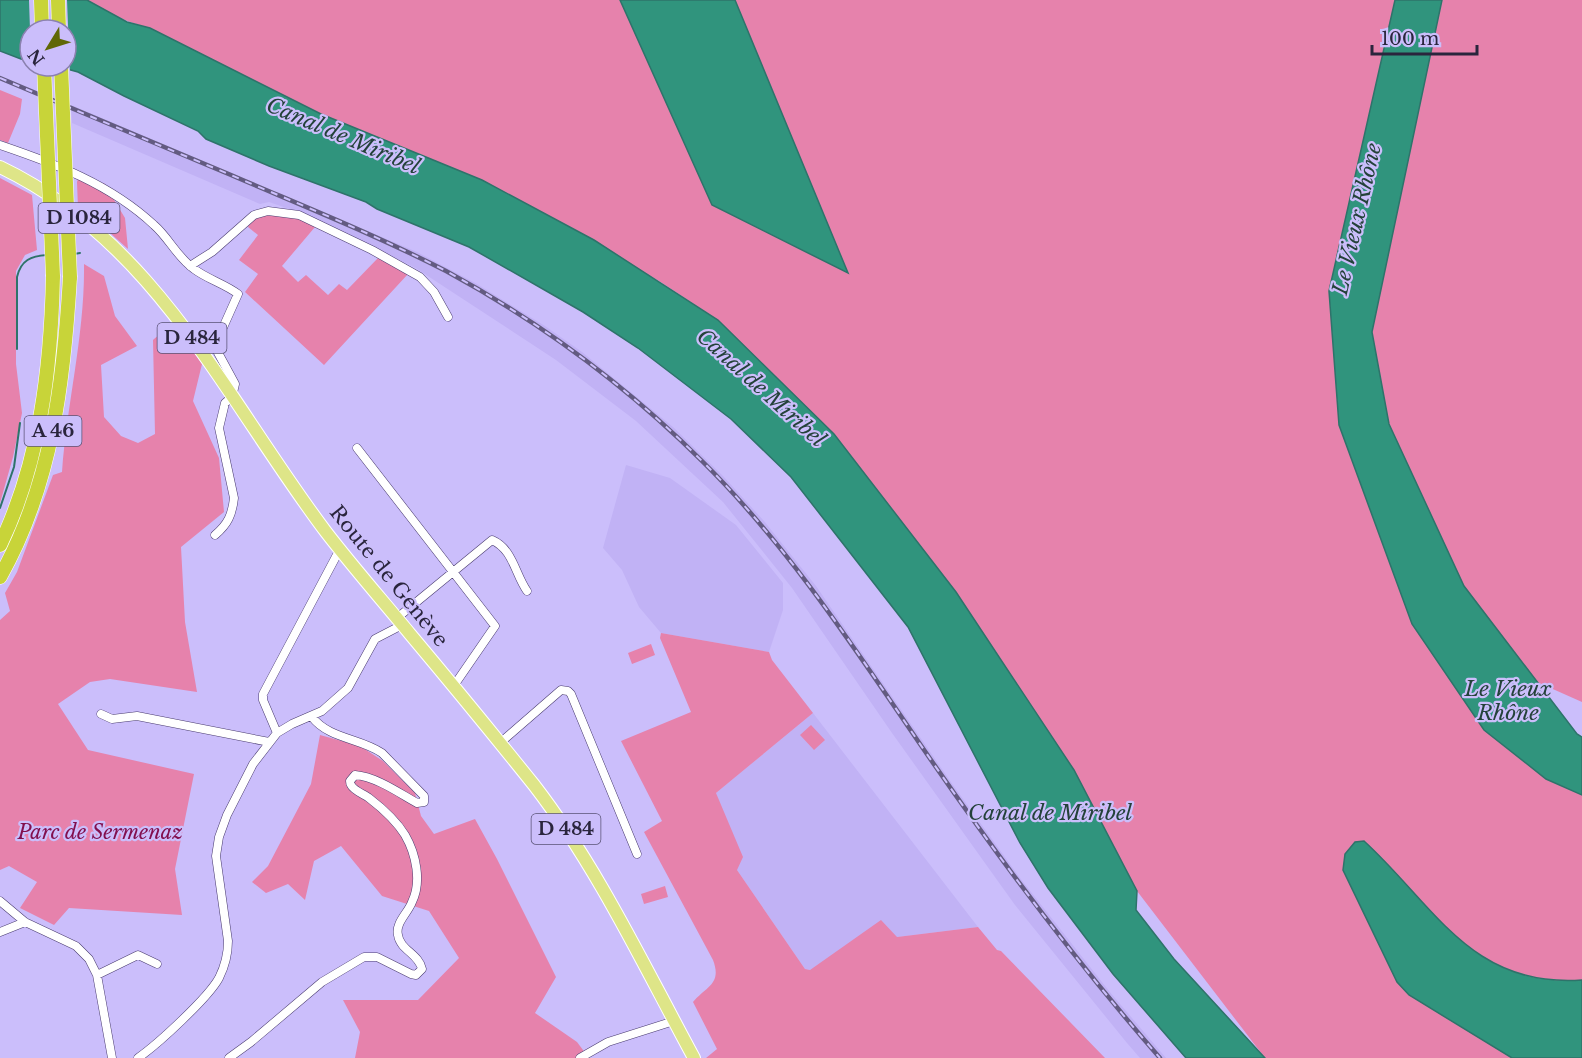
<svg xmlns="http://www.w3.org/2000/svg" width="1582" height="1058" viewBox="0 0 1582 1058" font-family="'Libre Baskerville',serif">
<rect width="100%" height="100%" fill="#cbbefb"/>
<!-- built -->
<path fill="#c1b2f5" d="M71,105L417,252L477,284L545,326L582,352L673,427L723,476L764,521L816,586L953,785L1020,878L1109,991L1166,1058H1140L1127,1043L1015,905L892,733L792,588L723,502L636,421L556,360L414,267L307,215L269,202L260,204L72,123Z
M626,465L670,478L736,525L783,583V610L769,652L661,633L639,607L622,570L603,548Z
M813,713L853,765L978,927L897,937L810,970L805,969L737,870L716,793Z"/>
<!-- green -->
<path fill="#e682ac" d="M87,0H620L712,205L847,271L735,0H1395L1329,291L1339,425L1412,624L1484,730L1546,779L1582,795V1058H1265L1137,891L1074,770L956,592L834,434L718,320L659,281L482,180L321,114L150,28C126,22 108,13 87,0Z
M1442,0H1582V702L1537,682L1464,586L1389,424L1372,332Z
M0,90L22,99L20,114L8,143L0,140Z
M79,176L99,187L104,183L125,218L128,249L109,232L78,208L77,182Z
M0,178L32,195L37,250L25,255L16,271V364L22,413L13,457L0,503Z
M265,214L300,218L315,227L282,266L298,282L306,275L328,295L339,284L347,290L378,258L408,274L324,365L245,292L258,274L239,260L258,235L248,227L250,220Z
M84,264L104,276L115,316L137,346L101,365L104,417L121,436L138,443L155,434L153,340C174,319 191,348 202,364L193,401L219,458L224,512L181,547L185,622L197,692L110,679L90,682L58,704L88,750L194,774L175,869L182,915L69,908L54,925L20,908L37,882L9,866L0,870V620L10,611L5,593L17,572L53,475L62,472C67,402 85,334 84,264Z
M661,633L769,652L772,660L813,713L716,793L743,857L737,870L805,969L810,970L881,920L897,937L978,927L997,950L1001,951L1105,1058H706L717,1049L693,1002C707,986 722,984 713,960L644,832L662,821L621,741L691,712L660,638Z
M651,644L655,655L632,664L628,653Z
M811,725L825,740L814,750L800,735Z
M320,735L360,746L383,761L415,793L421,816L434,834L475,819L497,859L556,977L535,1013L577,1042L589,1058H355L360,1032L343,1000H418L459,958L429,911L382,896L341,846L314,861L305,900L288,884L266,893L252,882L268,866L311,784Z
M665,886L668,897L644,904L641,894Z"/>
<!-- water -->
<path fill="#30947d" stroke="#2e736a" stroke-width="1.5" d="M0,0H87L127,22L150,28L321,114L482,180L594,240L718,320L834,434L956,592L1074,770L1137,891L1136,910L1174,959L1265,1058H1186L1113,974L1048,888L1020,843L908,627L791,477L731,419L638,348L583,312L469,247L377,209L366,202L269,166L206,139L198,131L124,96L78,72L56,66H66V30H30V60L21,59L0,51Z
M620,0H735L848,273L712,205Z
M1395,0H1442L1372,332L1389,424L1464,586L1577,734L1582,737V795L1546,779L1484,730L1412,624L1339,425L1329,291Z
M1364,841C1435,906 1471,988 1582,980V1058H1512L1409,995L1397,982L1343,870L1345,854L1355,842Z"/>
<!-- pier -->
<path fill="#cbbefb" d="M29,0H67L70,73L55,69L53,66H66V30H30Z"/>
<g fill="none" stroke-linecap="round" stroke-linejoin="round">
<!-- stream -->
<path stroke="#2e736a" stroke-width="2" d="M74,254L80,253
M17,349V277C21,260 31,256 47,255
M0,508L14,467L20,423"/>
<!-- street casing -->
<g stroke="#493b6f" stroke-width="9">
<path id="street" d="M0,145C56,164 110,184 154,225C169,238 177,257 194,269C207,279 225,284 238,294L217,341L216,349L235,384L232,397L225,403L219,428L234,498C232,515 228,524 215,535
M190,266L212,252L254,215L268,211L299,215L372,250L420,277L434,292L448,317
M357,448L495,626L453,687
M397,618L492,540C513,549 515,574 527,591
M101,714L112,719L137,716L269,742
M277,733L263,700V694L340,549
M500,743L561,690L568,691L571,694L637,854
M0,901L25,922L76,946L89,959L97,975L112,1058
M0,932L25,922
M97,975L138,955L157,964
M138,1058C158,1044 208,998 219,978C225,966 228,954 228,941L216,856L219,837L227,815L253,764L277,733L292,724L322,711L348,688L375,639L402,625
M229,1058L251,1042L322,982L364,957H377L411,974L416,975L422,969C419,954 400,950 398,935C395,923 408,913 412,902C422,882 416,854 405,835C397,822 382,808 369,798C364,794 354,791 351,785C350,784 350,782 350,781L355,775C377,777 399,793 417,803L424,802V796L382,753C360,738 329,739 312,717
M580,1058L608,1042L674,1021"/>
</g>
<!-- primary casing -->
<g stroke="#fff" stroke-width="14">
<path id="primary" d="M0,167C156,241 227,401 326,532C353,567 382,600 410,634C452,684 493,734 534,785C598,868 644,966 694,1058"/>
</g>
<!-- highway casing -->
<g stroke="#fff" stroke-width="15">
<path id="highway" d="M41,0L42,30
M58,0L59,30
M0,545C40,462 51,368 53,276
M0,577C52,485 64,380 70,277"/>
</g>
<!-- street -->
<use href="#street" stroke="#fff" stroke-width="8"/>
<!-- primary -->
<use href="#primary" stroke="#dee588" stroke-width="12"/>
<!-- highway -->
<use href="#highway" stroke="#c8d439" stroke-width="14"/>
<!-- rail casing -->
<g stroke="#635b81" stroke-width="4.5">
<path id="rail" d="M0,78C77,111 154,143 231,175C303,206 376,235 446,271C540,322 627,386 703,462C792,550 860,657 931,760C1003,864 1077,963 1160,1058"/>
</g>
<!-- rail -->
<use href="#rail" stroke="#cbbefb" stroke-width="2" stroke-dasharray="7" stroke-linecap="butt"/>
<!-- highway-bridge casing -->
<g stroke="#fff" stroke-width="15" stroke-linecap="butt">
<path id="highway-bridge" d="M44,66L53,276
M61,66L70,277"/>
</g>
<!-- highway-bridge -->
<use href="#highway-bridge" stroke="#c8d439" stroke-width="14"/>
</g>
<g text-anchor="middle" stroke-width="4.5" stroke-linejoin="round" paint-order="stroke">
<!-- shield labels -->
<g fill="#cbbefb" stroke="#5a5376" stroke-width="1.5">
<rect x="38.5" y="203" width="81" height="30" rx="4.5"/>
<rect x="157.5" y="323" width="69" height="30" rx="4.5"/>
<rect x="24.5" y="416" width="57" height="30" rx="4.5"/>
<rect x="531.5" y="814" width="69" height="30" rx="4.5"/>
</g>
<g font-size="18" font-weight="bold" fill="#2a253d">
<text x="79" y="224">D 1084</text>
<text x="192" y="344">D 484</text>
<text x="53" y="437">A 46</text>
<text x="566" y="835">D 484</text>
</g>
<!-- street labels -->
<g font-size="20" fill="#2a253d" stroke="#cbbefb">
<text transform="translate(389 576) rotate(51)" y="7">Route de Genève</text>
</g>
<!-- park labels -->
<g font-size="20" font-style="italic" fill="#820f4e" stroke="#cbbefb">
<text x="100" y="839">Parc de Sermenaz</text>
</g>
<!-- water labels -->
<g font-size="21" font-style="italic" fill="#24423a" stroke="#cbbefb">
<text transform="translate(343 136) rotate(23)" y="7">Canal de Miribel</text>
<text transform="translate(1357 219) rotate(-77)" y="7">Le Vieux Rhône</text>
<text transform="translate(761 388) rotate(42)" y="7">Canal de Miribel</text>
<text x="1508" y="696">Le Vieux<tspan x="1508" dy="24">Rhône</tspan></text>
<text x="1050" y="820">Canal de Miribel</text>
</g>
</g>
<!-- north arrow -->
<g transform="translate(48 48) rotate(232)"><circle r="28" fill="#cbbefb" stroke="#8b81af" stroke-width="1.5"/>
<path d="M0-4.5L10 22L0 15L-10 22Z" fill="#606706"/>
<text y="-9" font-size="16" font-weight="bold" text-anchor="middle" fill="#2a253d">N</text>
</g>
<!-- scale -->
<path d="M1372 45v9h105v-9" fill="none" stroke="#2a253d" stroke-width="3"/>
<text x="1381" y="45" font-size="18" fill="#2a253d" stroke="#cbbefb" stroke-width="4.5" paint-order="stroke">100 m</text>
</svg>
